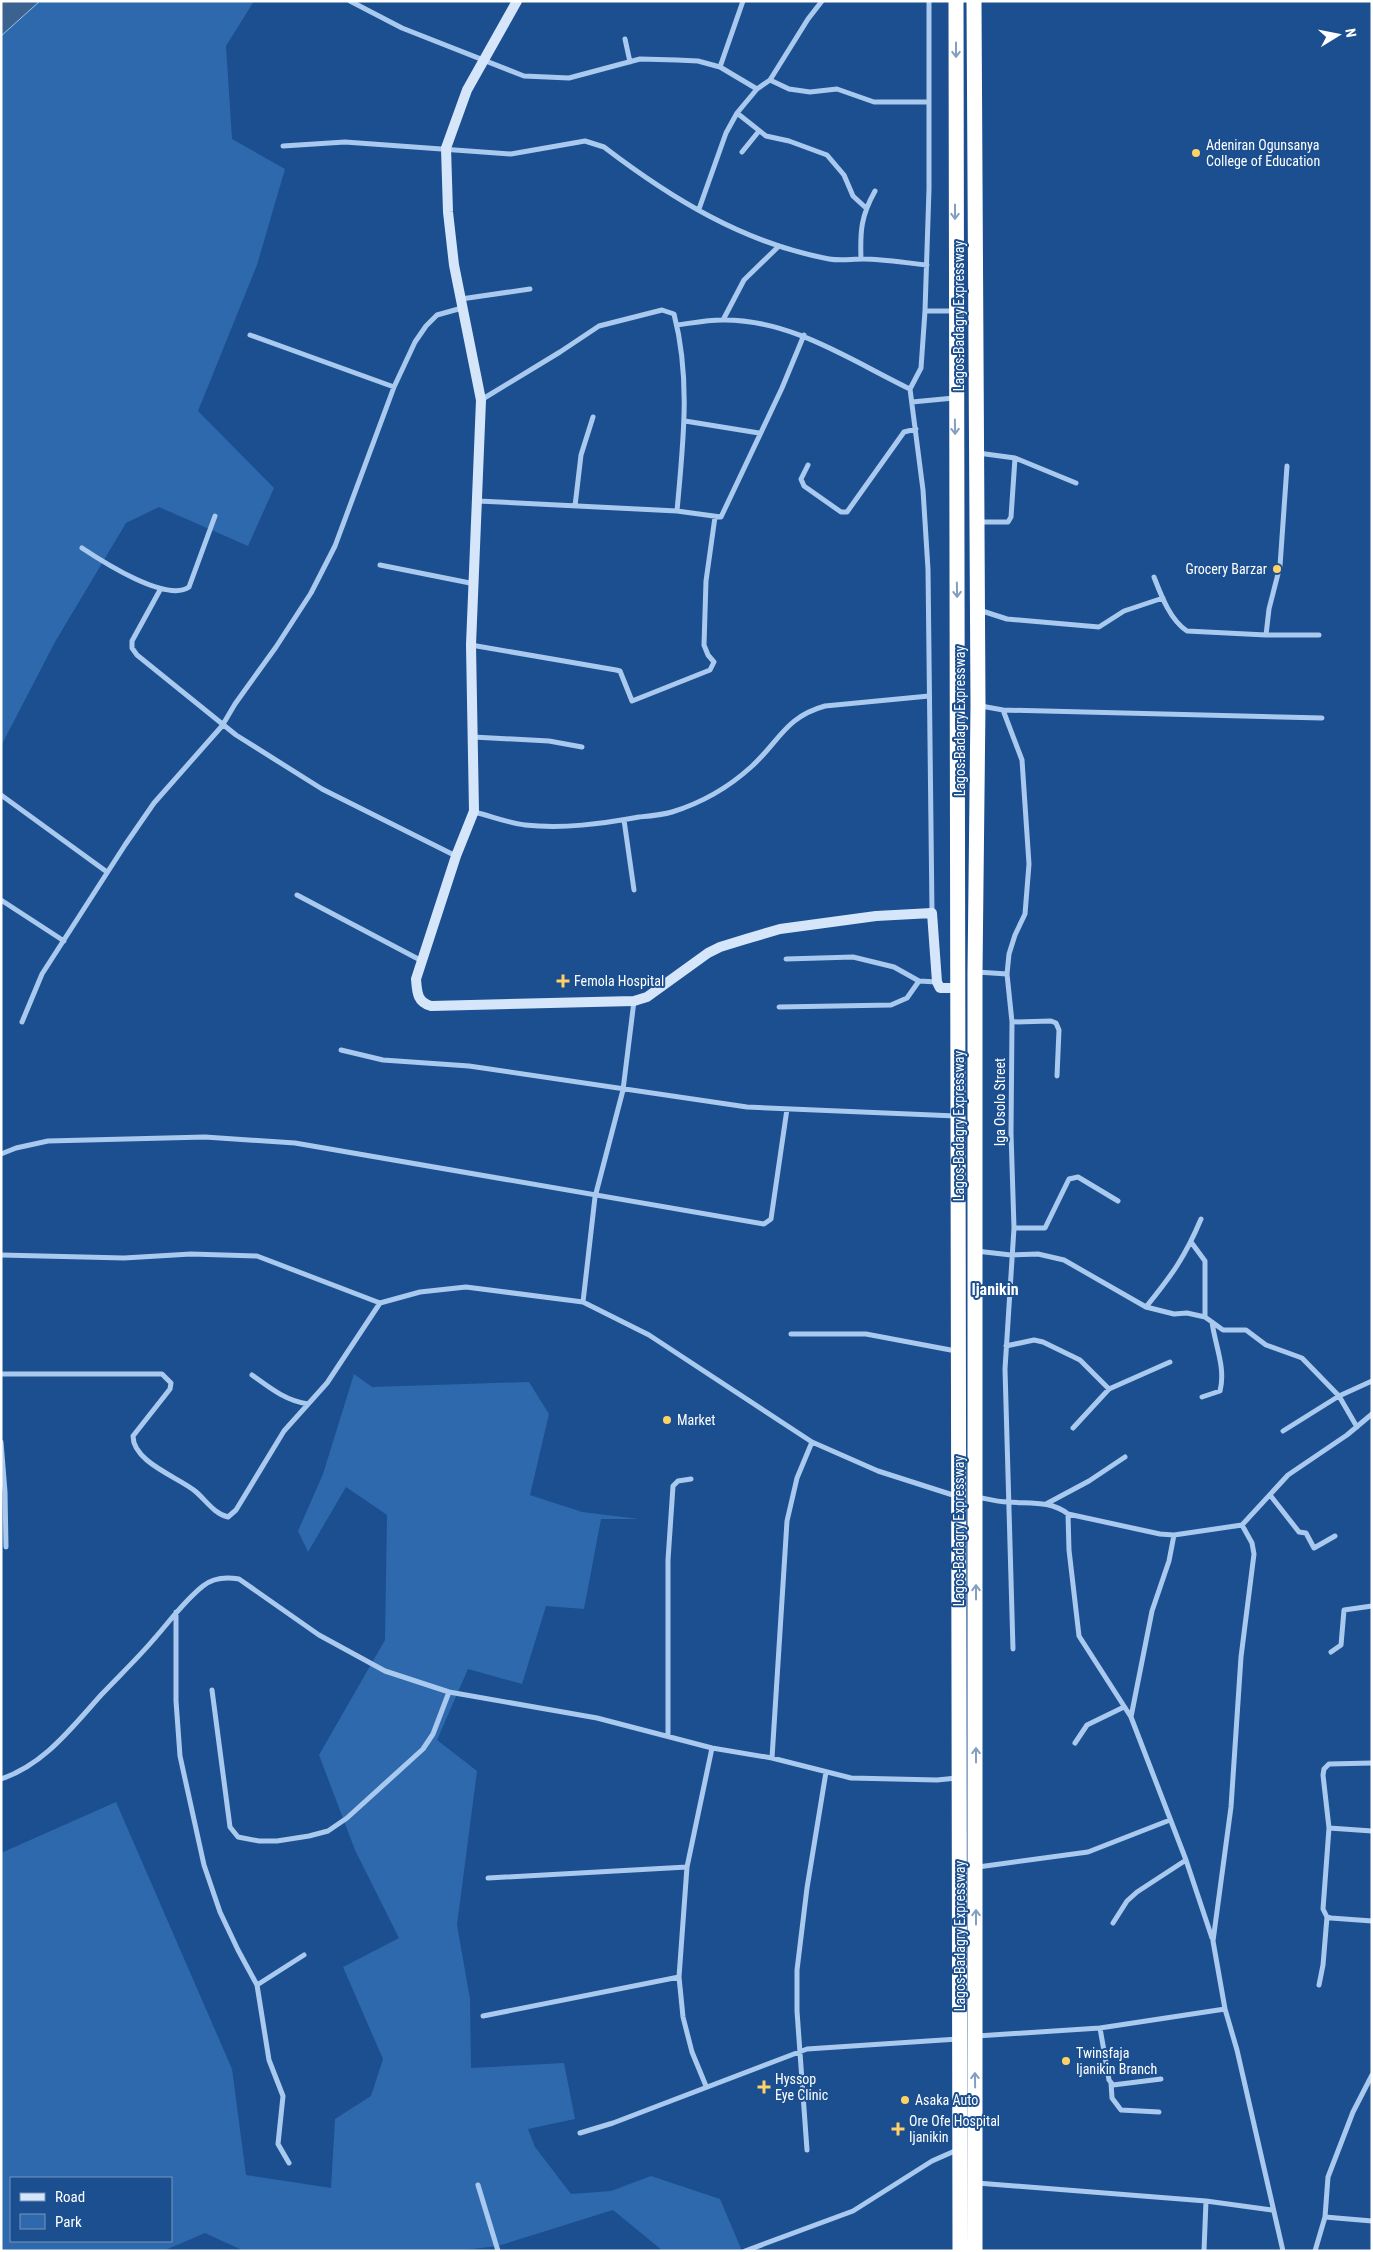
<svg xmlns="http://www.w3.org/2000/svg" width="1373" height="2252" viewBox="0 0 1373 2252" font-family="'Roboto Condensed',sans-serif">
<rect width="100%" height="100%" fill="#1b4f8f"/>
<!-- green -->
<path fill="#2e69ad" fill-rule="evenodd" d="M40,1H254L226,46L232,139L285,169L257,265L198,411L274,488L248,546L159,507L126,523L55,642L1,746V36Z
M354,1374L372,1387L529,1382L549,1414L530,1495L582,1512L639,1519H601L584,1609L546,1606L522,1684L468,1669L437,1740L477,1771L457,1925L470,1999L471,2068L564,2063L575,2119L528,2129L535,2147L571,2194L611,2191L651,2176L720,2199L742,2251H663L613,2210L498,2246L455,2251H244L205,2233L163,2251H1V1853L116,1802L232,2069L246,2175L331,2188L335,2119L371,2096L383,2059L343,1967L399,1938L355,1850L319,1755L385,1640L387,1515L346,1487L308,1552L298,1531L323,1474ZM11,2178H171V2241H11Z"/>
<!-- water -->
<path fill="#3c6290" stroke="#9cc4f0" d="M1,1H40L1,36Z"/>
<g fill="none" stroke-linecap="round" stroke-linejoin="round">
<!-- street -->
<path stroke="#a9c9ee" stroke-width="5" d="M350,1L402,28L524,76L569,78L640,59L677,60L698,61L720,67L757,89
M929,1V189L925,311L921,368L910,389L923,490L928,569L932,913
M625,39L630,62
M720,67L743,1
M770,80L789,89L810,92L837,89L874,102H929
M737,113L766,136L789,141L827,155L844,175L853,196L866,208
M283,146L345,142L511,154L585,141L604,147C672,199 744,243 829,259C841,261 851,259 863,259C884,259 906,263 927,265
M742,152L759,131
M699,209L726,133L737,113L757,89L770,80L808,19L822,1
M861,259C860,231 861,216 875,191
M461,299L530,289
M925,311H955
M723,320L744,280L779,246
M677,325C692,323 707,320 722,320C791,319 850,360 910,389
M250,335L394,387
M481,400L560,352L599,326L662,310L674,314C691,379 683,444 677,511
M912,402L954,398
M685,421L759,433
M978,453L1015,458L1011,517L1008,522H979
M1015,458L1076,483
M808,465L801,479L804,486L841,512H847L904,432L916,429
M478,501L677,511L721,517L782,388L804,335
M575,506L581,455L593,417
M82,548C103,562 167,603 189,587L215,516
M380,565L475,584
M1154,577C1161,595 1170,620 1187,631L1266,635L1269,609L1280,566L1287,466
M160,590L132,641V648L137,655L236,735L322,789L456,856
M979,610L1007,619L1099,627L1124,611L1163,598
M1266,635H1319
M471,645L616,670L620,671L632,701L710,670L714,662L708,655L704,645L706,581L715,517
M981,706L1003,710L1322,718
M1003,710L1022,760L1029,864L1025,914L1015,935L1009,954L1007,974L1012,1022L1011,1133L1014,1228L1005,1369L1013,1649
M473,737L549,741L582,747
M1,795L107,872
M474,812C491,816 508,823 525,825C563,829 601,824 639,817C650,816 662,815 672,812C701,803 729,787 751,767C779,742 785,717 825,706L929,696
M624,820L634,890
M297,895L422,961
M1,900L64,941
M786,959L853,957L894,967L919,981L937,982
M977,972L1007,974
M779,1007L891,1005L907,998L919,981
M22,1022L42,974L125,845L154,803L222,726L235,704L276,647L311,593L335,546L394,387L415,342L426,326L437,315L462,308
M1012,1022L1051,1021L1056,1023L1059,1030L1057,1076
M341,1050L383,1060L469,1066L747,1107L956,1116
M1,1154L16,1148L48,1141L205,1137L295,1143L764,1224L771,1219L787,1109
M1014,1228H1045L1069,1179L1078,1177L1118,1201
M1191,1242L1205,1261V1317
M976,1251L1011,1255L1038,1254L1064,1260L1146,1307L1174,1314L1187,1313L1205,1317L1223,1330H1246L1266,1345L1302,1358L1339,1396L1357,1427
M1,1255L124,1258L191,1254L257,1256L380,1303L420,1292L466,1287L583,1302L649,1335L812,1442L878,1471L956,1496
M583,1302L595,1197L623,1090L634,1001
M1146,1307C1172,1275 1185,1257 1201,1219
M791,1334H866L956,1351
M1006,1346L1034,1340L1043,1342L1080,1360L1109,1389
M1,1374H162L171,1383L170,1389L133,1436C133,1462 178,1477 195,1491C205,1499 214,1514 228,1517L236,1510L284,1431L327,1383L380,1303
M252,1375C270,1388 286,1401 308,1404
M1202,1397L1220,1391C1226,1368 1215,1345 1212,1322
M1073,1428L1109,1389L1170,1362
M1283,1431L1339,1396L1372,1381
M1,1442L5,1492L6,1547
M1270,1495L1299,1532L1306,1533L1314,1548L1335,1536
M977,1497C987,1499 998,1502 1008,1502C1029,1504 1050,1500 1068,1514L1160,1534L1174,1535L1242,1525L1252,1543L1254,1554L1241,1657L1231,1807L1213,1941L1225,2009L1237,2050L1283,2251
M1046,1504L1089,1481L1125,1457
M1068,1514L1069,1550L1079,1636L1131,1717L1186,1860L1212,1938
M1242,1525L1288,1475L1347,1435L1372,1414
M176,1612V1701L180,1756L204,1865L220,1912L238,1950L257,1985L269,2060L283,2096L278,2144L289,2163
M1331,1652L1341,1645L1344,1610L1372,1606
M212,1690L230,1827L238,1837L259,1841H277L309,1836L328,1831L347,1818L423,1749L433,1734L449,1692
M1131,1717L1152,1611L1169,1561L1174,1535
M668,1735V1560L673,1486L678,1481L691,1479
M1075,1743L1087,1725L1124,1707
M772,1758L787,1521L797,1478L812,1442
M1372,1763L1329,1764L1324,1769L1323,1775L1329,1828L1372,1831
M1,1779C45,1764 72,1727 102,1694C119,1676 138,1658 154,1639C170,1621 184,1601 203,1586C214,1577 227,1577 239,1579L319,1635L385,1671L449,1692L597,1718L712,1748L772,1758L851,1778L937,1780L957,1778
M1329,1828L1323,1909L1327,1917L1331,1918L1372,1921
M978,1867L1088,1852L1170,1820
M488,1878L687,1867
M1113,1923L1127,1901L1137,1892L1186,1860
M257,1985L304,1955
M1319,1985L1323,1965L1327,1917
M483,2016L679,1977
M1100,2028L1109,2080L1113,2085L1161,2079
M977,2036L1100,2028L1225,2009
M1111,2083L1112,2098L1121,2110L1159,2112
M706,2086L692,2052L683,2017L679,1977L687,1867L712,1748
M580,2133L613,2123L807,2049L958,2039
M807,2150L797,2011V1970L807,1888L826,1772
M977,2183L1206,2201L1272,2210
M478,2185L498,2251
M1325,2217L1372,2221
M745,2251L853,2211L932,2161L957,2150
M1204,2251L1206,2201
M1315,2251L1325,2217L1328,2177L1353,2112L1372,2075"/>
<!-- secondary -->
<path stroke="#d6e6fa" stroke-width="10" d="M517,1L467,90L446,148L448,212L454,265L481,400L471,645L474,811L456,856L416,979C417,992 417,1002 431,1006L634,1001L647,997L708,953L720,947L746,939L780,929L876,916L932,913L937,982L940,988H956"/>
<!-- highway -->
<path stroke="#fff" stroke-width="15" d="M956,1L960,2251
M974,1L978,705L975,972V2251"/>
</g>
<!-- one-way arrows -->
<defs><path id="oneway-shaft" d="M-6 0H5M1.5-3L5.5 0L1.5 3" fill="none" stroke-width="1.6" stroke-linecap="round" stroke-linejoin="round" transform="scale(1.25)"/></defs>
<g stroke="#829ec1">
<use href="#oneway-shaft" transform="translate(956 50) rotate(90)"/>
<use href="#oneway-shaft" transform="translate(955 212) rotate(90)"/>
<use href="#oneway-shaft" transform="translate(955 427) rotate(89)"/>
<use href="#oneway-shaft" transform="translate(957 590) rotate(89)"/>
<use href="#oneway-shaft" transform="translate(976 1592) rotate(-90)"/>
<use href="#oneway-shaft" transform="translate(976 1755) rotate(-90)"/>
<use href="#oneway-shaft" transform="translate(976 1917) rotate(-90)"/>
<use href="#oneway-shaft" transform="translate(975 2080) rotate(-91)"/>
</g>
<!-- markers -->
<g fill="#ffd166" stroke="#1b4f8f" stroke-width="2">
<circle cx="1196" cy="153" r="5"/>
<circle cx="1277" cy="569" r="5"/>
<path d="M560.5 973.5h5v5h5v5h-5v5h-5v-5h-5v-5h5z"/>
<circle cx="667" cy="1420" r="5"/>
<circle cx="1066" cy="2061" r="5"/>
<path d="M761.5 2079.5h5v5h5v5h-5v5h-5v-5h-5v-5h5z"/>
<circle cx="905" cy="2100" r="5"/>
<path d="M895.5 2121.5h5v5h5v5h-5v5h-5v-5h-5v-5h5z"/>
</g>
<g text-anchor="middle" stroke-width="4" stroke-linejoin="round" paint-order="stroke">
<!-- poi labels -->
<g font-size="14" fill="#fff" stroke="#1b4f8f" text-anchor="start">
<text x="1206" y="150">Adeniran Ogunsanya<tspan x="1206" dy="16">College of Education</tspan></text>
<text x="1267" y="574" text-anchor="end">Grocery Barzar</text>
<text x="574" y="986">Femola Hospital</text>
<text x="677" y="1425">Market</text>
<text x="1076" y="2058">Twinsfaja<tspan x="1076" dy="16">Ijanikin Branch</tspan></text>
<text x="775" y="2084">Hyssop<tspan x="775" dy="16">Eye Clinic</tspan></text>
<text x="915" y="2105">Asaka Auto</text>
<text x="909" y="2126">Ore Ofe Hospital<tspan x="909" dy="16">Ijanikin</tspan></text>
</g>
<!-- street labels -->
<g font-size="14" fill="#fff" stroke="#1b4f8f">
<text transform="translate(959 316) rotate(-90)" y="5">Lagos-Badagry Expressway</text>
<text transform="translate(960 721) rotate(-90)" y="5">Lagos-Badagry Expressway</text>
<text transform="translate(1000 1102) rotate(-90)" y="5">Iga Osolo Street</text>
<text transform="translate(959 1126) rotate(-90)" y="5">Lagos-Badagry Expressway</text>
<text transform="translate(959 1531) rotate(-90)" y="5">Lagos-Badagry Expressway</text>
<text transform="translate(960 1936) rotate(-90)" y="5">Lagos-Badagry Expressway</text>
</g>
<!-- quarter labels -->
<g font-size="16" font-weight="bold" fill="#fff" stroke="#1b4f8f">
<text x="995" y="1295">Ijanikin</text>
</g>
</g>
<!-- border -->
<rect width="1373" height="2252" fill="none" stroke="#ffffff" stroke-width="5"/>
<!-- legend -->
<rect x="10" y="2177" width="162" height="65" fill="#1b4f8f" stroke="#7695bc"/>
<rect x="20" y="2193" width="25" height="8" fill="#d6e6fa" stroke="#7695bc"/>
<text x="55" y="2202" font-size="15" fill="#ffffff">Road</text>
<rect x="20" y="2214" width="25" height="15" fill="#2e69ad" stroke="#7695bc"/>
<text x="55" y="2227" font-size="15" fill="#ffffff">Park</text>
<!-- north arrow -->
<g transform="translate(1338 35) rotate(80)" stroke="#1b4f8f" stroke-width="4" paint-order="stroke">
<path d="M0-4L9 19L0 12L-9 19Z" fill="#ffffff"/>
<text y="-8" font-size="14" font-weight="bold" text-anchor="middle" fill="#ffffff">N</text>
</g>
</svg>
